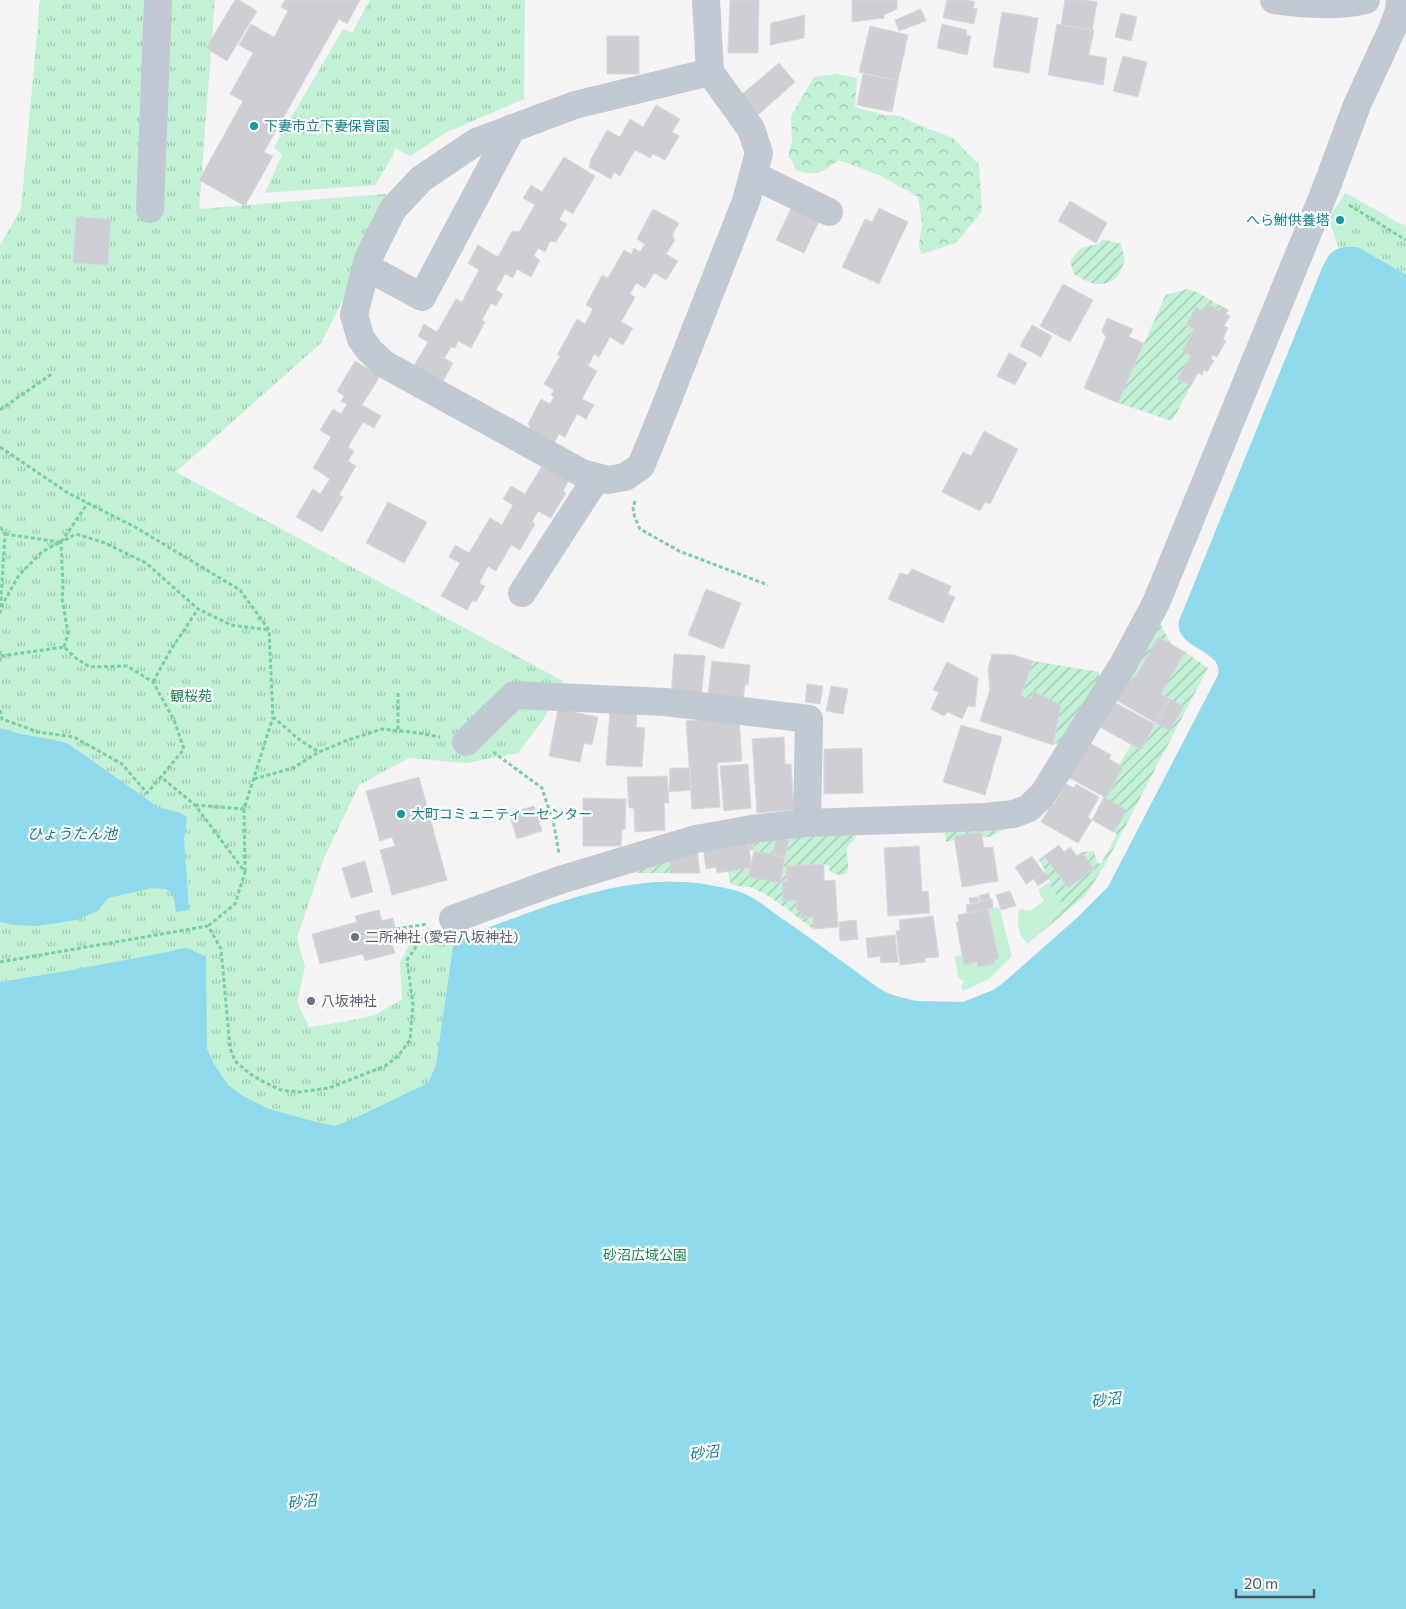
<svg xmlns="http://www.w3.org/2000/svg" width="1406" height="1609" viewBox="0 0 1406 1609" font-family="Commissioner,'Noto Sans JP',sans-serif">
<defs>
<pattern id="forest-crowns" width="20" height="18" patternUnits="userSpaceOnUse" patternTransform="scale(1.25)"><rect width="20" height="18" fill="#c3f1d5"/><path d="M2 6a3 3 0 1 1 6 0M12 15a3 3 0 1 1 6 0" fill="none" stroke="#a0c6b0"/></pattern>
<pattern id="park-tufts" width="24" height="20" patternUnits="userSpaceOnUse" patternTransform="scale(1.25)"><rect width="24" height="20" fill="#c3f1d5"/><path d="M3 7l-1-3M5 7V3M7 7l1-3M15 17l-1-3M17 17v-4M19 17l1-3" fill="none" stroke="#a0c6b0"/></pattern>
<pattern id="garden-furrows" width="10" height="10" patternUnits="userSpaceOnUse" patternTransform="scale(1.25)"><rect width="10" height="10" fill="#c3f1d5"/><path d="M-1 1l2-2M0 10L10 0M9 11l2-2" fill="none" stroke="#a0c6b0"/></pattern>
</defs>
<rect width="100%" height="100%" fill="#f5f3f3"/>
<!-- grass -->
<path fill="#c3f1d5" d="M1049,882L1052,890L1064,905L1025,941C1017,932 1017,922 1019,911L1021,909L1030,911L1044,901L1038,890Z
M999,907L1012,956L989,979L963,991L961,986L964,982L958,977L955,956L962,955L964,965L977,962L979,967L995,964L994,960L998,958L988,909Z"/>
<!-- forest -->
<path fill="url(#forest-crowns)" d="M837,74L857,78L855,107L885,115L900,116L919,125L953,138L979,165L982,211L956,243L921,254L919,245L922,223L918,197L881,176L839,160C824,171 814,178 796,170L792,161L788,157L792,142L791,116L814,77Z"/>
<!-- park -->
<path fill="url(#park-tufts)" d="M40,0H215L199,209L397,193L321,343L176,472L563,681L543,720L518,753L466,763L409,758L359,785L324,858L297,938L305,967L297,1002L309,1027L343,1022L375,1015L402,999L400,963L412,939L452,943L457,939C537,911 628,868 714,886C725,888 737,890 747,895C759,901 770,911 782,918C814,940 845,964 877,987C897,1000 920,1002 944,1003C950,1003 957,1003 963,1002C976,999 991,992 1002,984L1078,917L1108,887L1218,675C1225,650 1174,649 1179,621L1323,266L1330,253L1339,248L1328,218L1346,193L1406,227V1609H0V245L21,209Z
M370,0H525L524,99L447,132L410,156L395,148L392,157L375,185L265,193L282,155L274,147L343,29L352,33Z"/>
<!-- garden -->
<path fill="url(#garden-furrows)" d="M1103,239L1121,244L1125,260C1123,265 1120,274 1116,278C1102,290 1086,282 1074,274L1070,261L1081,248L1098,244Z
M1187,289L1197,292L1221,306L1219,310L1207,303L1182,351L1191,356L1177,379L1191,386L1172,421L1118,403L1164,298L1166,295Z
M1160,624L1172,645L1158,637L1133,682L1128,679Z
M1185,652L1208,668L1105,865L1085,896L1027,944L1025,941L1064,905L1052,890L1049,878L1039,860L1044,856L1068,888L1094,869L1082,852L1094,851L1097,863L1101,864L1117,834L1114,832L1126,810L1106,798L1123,767L1119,764L1131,745L1141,750L1156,723L1170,730L1184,706L1161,694Z
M1033,661L1099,672L1100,682L1062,741L1053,745L1061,705L1034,692L1031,699L1021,696Z
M1008,827L990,837H982L981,832L955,836V840L946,842L944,828Z
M856,831L855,839C839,850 852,859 847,873C840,876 835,875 830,871L829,866L824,864L786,866L787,881H782L783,900H796L797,911H801V918L813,917V929C794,915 777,899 755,889C747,885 737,888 730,883L728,871L750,868L749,877L780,883L790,837Z
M776,838L773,855L754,851L753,841Z
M670,857V873H637L636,868Z"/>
<!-- water -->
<path fill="#90daee" d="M1347,247H1357L1363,250L1406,275V1609H0V982L72,970L173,951C192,944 188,951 206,956L207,1049L214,1064L228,1085L243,1096L269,1109L316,1122L335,1126L351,1120L426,1084L429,1081L436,1065L453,947L457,939C537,911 628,868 714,886C725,888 737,890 747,895C758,900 768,909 778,916C812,939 844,963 877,987L888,994L916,1001L963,1002L993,990L1002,984L1078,917L1108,887L1218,675C1225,650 1174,649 1179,621L1323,266C1330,253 1332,249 1347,247Z
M0,728C22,736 45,737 67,743L158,807L178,812L187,817L184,839L189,910L176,912C175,904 175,891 164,889C160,888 156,889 152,888L108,898L98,911L76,920L37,926L15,925L0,922Z"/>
<!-- building -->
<path fill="#cdcfd5" stroke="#d7d9de" d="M235,0H239L257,11L227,61L206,48Z
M285,0H360L347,24L339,19L264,152L273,156L245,206L199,180L243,101L230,94L253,53L239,45L251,24L274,37L288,11L281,7Z
M730,0H759L758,53H728Z
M852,0H897V9L884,15V18L852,22Z
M947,0H968L975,2L973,8L977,9L974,24L943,18Z
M1065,0H1086L1097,2L1092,30L1061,25Z
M921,9L926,21L899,31L895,20Z
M1002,12L1038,18L1029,73L993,67Z
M1121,13L1137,17L1131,41L1115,37Z
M805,15L804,38L770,45L771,23Z
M942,24L967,30L966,35L971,36L967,55L937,48Z
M1057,24L1094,30L1089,55L1107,58L1103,85L1048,75Z
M870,26L908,35L898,81L859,72Z
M607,36H639V74H607Z
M1123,56L1147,62L1138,97L1113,91Z
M779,63L795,82L758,115L741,95Z
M863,74L898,81L892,112L857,105Z
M656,105L680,119L672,132L679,136L665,160L653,154L650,158L635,150L620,176L614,172L611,179L589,167L591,159L607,130L620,137L630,119L643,127Z
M564,157L595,176L573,214L565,209L559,220L567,224L556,242L550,241L545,252L538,248L534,256L540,260L531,277L517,269L513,278L505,274L496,290L503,294L496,306L491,303L482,320L485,322L471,348L458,341L455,348L451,347L444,358L453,363L438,390L409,374L428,342L418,336L424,324L437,332L456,299L462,302L479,270L468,263L478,245L498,257L512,231L519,232L535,205L523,198L531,185L542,192Z
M1070,201L1107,223L1096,243L1058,221Z
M793,204L821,217L804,253L776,240Z
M879,208L908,222L879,284L842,267L865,219L872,222Z
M653,209L679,223L672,235L675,240L666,254L678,261L666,280L654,273L645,288L636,283L630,294L635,297L621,322L633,328L623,345L610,337L599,357L594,354L588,366L597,371L582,399L594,405L586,419L577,414L565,437L559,434L551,449L526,435L530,427L528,424L541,399L550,404L554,397L551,395L554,390L544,384L560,356L557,355L577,319L585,324L593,309L586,305L602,275L608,278L624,250L631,254L634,248L640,252L645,244L637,239Z
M76,217L111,219L108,265L73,263Z
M1063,284L1093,300L1070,342L1040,326Z
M1207,303L1219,310L1221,306L1228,310L1226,314L1230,316L1224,326L1228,328L1223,339L1226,341L1217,357L1212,355L1211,358L1214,361L1207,372L1204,370L1202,375L1198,373L1191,386L1177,379L1191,356L1182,351L1194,329L1186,325L1196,307L1203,311Z
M1107,318L1133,329L1129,337L1144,343L1118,403L1084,388L1106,337L1102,331Z
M1032,325L1052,336L1041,357L1020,346Z
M1009,353L1027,363L1015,385L997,376Z
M355,361L380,376L362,405L381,416L374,428L363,422L348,447L354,451L348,461L356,466L339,495L343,497L322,532L296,517L313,489L320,494L330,479L313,468L331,437L320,430L333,409L341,414L347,404L341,401L344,396L337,391Z
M984,431L1018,449L990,504L985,502L980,511L942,492L963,452L971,456Z
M544,463L570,478L563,491L566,493L551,518L538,511L532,522L535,524L520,550L511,545L496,571L488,566L479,583L485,586L476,602L473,600L467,610L441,596L460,563L449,557L455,545L469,553L490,518L502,525L513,505L503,499L511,486L525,494Z
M388,502L427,522L404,563L366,543Z
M912,569L951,586L948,594L955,597L943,623L888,599L900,573L908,575Z
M706,589L741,603L723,649L688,635Z
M1158,637L1185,652L1161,694L1170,699L1156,723L1116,700L1128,679L1133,682Z
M674,654L705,656L701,700L671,698Z
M992,654L1014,655L1033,661L1021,696L1031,699L1033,691L1061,705L1053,745L980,721L990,690L988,669Z
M712,661L750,665L748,685H745L742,708L707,703Z
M947,662L978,678L975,707L968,706L962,719L948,712L944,716L931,709L939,692L933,690Z
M807,684L823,686L820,704L805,702Z
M831,686L848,689L843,714L826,711Z
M1170,699L1184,706L1170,731L1156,723Z
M1112,701L1155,724L1141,750L1098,726Z
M558,709L598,717L592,745L584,743L580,762L549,756Z
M610,709L637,711L636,727L645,728L642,767L606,765Z
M739,718L742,761L717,763L720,807L692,809L686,721Z
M961,725L1002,737L985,795L943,782Z
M784,737L785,764H791L794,810L757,813L752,739Z
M1088,742L1111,755L1109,759L1123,767L1106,798L1068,777Z
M862,748L863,793L824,794V749Z
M748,764L751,808L724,811L720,766Z
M670,768H690L691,790L669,792Z
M667,776L669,803H664L665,830L635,832L634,809L629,807L627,777Z
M419,777L447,880L392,895L380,850L395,846L392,837L380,841L366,791Z
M1066,784L1074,788L1076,784L1099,797L1088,817L1092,820L1078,843L1041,822L1052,803L1054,805Z
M1104,797L1127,810L1114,832L1092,820Z
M583,798L626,799L625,829L622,830L621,846H583Z
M534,806L542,831L517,839L509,813Z
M981,832L984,848L993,847L998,881L962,887L954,836Z
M776,838L789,840L785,857L773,855Z
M748,840L751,863L750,868L717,873L716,867L706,869L703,846Z
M753,841L754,850H750L748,842Z
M1059,845L1064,852L1070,847L1077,856L1082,852L1094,869L1068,888L1044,856Z
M919,846L922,892L928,891L930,913L888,916L884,848Z
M697,850L700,873H670V857Z
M754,851L785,857L780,883L748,877Z
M1032,856L1044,873L1026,884L1015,867Z
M365,861L373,892L351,898L342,868Z
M824,864V881L835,880L838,927L813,929V917L801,918V911H797L796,900L783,901L782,881H787L786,866Z
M1045,872L1050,878L1038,886L1034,880Z
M1010,891L1016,906L1001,910L996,895Z
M989,893L990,899L980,901L979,896Z
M978,897L979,902L970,903L969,898Z
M992,899L993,908L967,913L966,905Z
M988,909L999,959L994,960L995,964L978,967L977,962L964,965L956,922L959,921L958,915Z
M379,910L382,921L393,918L398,940L391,942L395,953L365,961L363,954L320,964L312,934L357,922L355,916Z
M933,916L939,957L925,958V962L900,965L896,931L900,930L899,920Z
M856,920L858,939L840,941L839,922Z
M895,935L898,962L881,963L880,956L868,958L866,938Z
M315,996L317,1005L307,1007L305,998Z"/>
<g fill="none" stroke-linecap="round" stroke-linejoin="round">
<!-- path -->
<path stroke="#7ad0a6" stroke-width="3" stroke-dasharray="4 2.5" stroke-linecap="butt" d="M1349,205L1406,240
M0,410L53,373
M0,447L68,493L135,527L240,590L269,630L273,717L301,741L319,752L348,740L382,729L419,733L440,737
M635,501L633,509L635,518L640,529L679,551L768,585
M0,527L5,534L0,615
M5,534L60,542
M1,607L19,575L43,551L61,542L88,503
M64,647L68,634L62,598L63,587L61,542L76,534L105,543L146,563L198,609L231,625L269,630
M0,651V664
M1,656L64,647L77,659L90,667L127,666L153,682L174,720L184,749L161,777
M153,682L170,651L198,609
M398,693V731
M0,710L2,719L38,732L74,737L122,764L147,793L161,777L195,805L245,872L235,904L208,926
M493,752L542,788L554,825L559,854
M254,779L293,768L319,752
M195,805L244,809L273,717
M244,809L245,872
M396,929L427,924
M0,962L208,926L221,949L230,1048L235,1061L250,1074L264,1082L281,1090L299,1092L329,1088L385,1066L398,1056L410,1040L413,1005L407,960L429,928"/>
<!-- minor -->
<path stroke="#c1cad2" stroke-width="28" d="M706,0L710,72L751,129L759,153L746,201L663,412L641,466L625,477L608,480L582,473L384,364L370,351L361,339L354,315L368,259L393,209L421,179L476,142L575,105L710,72
M1274,0C1304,4 1335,7 1366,0
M753,175L829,212
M150,209L158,0
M366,267L422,297L512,128
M522,593L597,477
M466,742L514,695L665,702L809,719L807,823
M453,919L560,880L696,839L752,829L807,823L985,817L1014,814L1029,808L1044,793L1124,663L1156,603L1325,191L1357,105L1393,27L1399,11L1400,0"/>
</g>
<!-- markers -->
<g fill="#0f9aa8" stroke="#fff" stroke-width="2">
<circle cx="254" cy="126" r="5"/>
<circle cx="1340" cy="220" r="5"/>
<circle cx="401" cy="814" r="5"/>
</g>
<g fill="#6b7280" stroke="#fff" stroke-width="2">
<circle cx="355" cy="937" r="5"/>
<circle cx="311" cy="1001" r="5"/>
</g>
<g text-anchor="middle" stroke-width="4.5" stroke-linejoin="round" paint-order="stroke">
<!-- culture labels -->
<g font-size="14" fill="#0d838f" stroke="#fff" text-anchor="start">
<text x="264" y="131">下妻市立下妻保育園</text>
<text x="1330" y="225" text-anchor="end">へら鮒供養塔</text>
<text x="411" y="819">大町コミュニティーセンター</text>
</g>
<!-- park labels -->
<g font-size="14" fill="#17864f" stroke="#fff">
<text x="191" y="701">観桜苑</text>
<text x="645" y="1260">砂沼広域公園</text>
</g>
<!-- worship labels -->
<g font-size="14" fill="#5b616d" stroke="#fff" text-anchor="start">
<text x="365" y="942">二所神社 (愛宕八坂神社)</text>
<text x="321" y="1006">八坂神社</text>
</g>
<!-- water labels -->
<g font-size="15" font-style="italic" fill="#0c7c9b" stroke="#fff">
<text x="72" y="839">ひょうたん池</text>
<text transform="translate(1106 1400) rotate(-8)" y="5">砂沼</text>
<text transform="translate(704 1453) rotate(-7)" y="5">砂沼</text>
<text transform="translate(302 1502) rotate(-7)" y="5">砂沼</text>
</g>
</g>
<!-- scale -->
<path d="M1236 1589v8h78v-8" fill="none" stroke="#4a5661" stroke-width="2.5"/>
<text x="1244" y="1589" font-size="15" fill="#4a5661" stroke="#ffffff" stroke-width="4" paint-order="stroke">20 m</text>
</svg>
